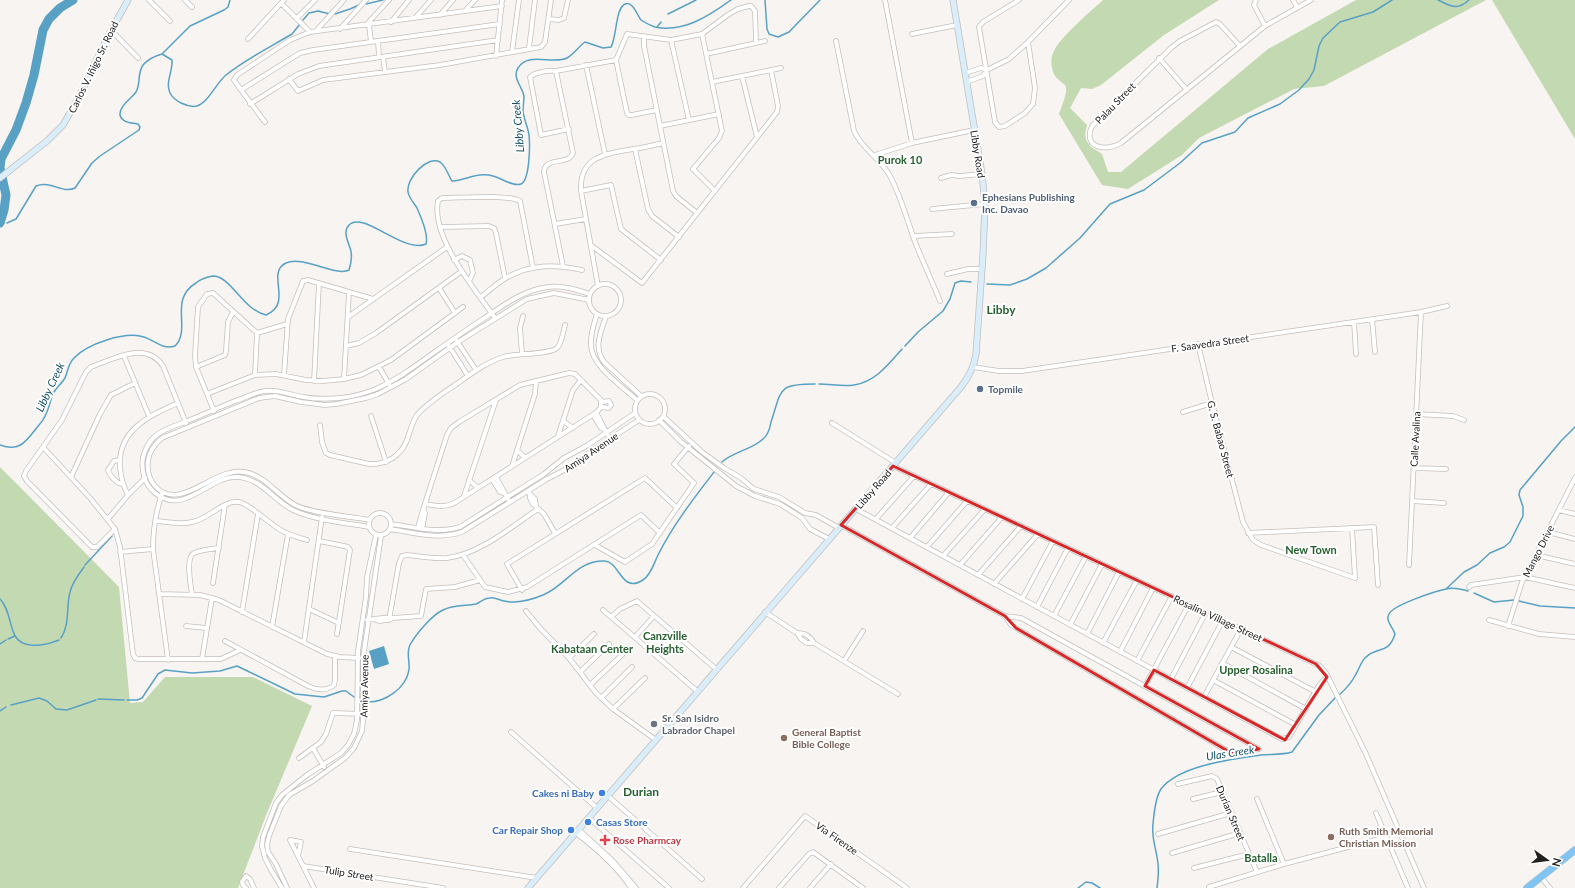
<svg xmlns="http://www.w3.org/2000/svg" width="1575" height="888" viewBox="0 0 1575 888" font-family="Lato,sans-serif">
<rect width="100%" height="100%" fill="#f8f4f1"/>
<!-- green -->
<path fill="#c3d9b1" d="M1103,0H1219L1164,35L1101,85L1092,89L1081,88L1070,108L1087,125L1085,134L1086,140L1091,147L1102,154L1108,172H1121L1268,49L1356,0H1486L1324,86L1294,89L1199,138L1182,155L1128,189L1102,185L1059,114C1061,108 1069,90 1065,85C1061,81 1057,80 1054,74C1051,67 1050,58 1054,51C1061,36 1090,12 1103,0Z
M1492,0H1575V139Z
M0,467L119,587L130,703L143,702L165,677H253L312,706L267,813L238,888H0Z"/>
<!-- water -->
<path fill="#58a1c5" d="M384,646L389,664L374,669L369,651Z"/>
<g fill="none" stroke-linecap="round" stroke-linejoin="round">
<!-- stream -->
<path stroke="#58a1c5" stroke-width="1.5" d="M765,0L767,29L769,34L778,37L789,32L820,0
M1438,0C1451,6 1457,11 1469,0
M366,4L383,0
M335,14L350,9L359,5
M668,14L696,0
M303,20L309,13L318,11L330,14
M657,27L661,22
M162,54L190,26L224,10L228,7L230,0
M7,223L16,219L36,186C51,180 62,194 75,188L92,163L100,156L139,130L140,127L138,124C132,123 122,123 120,115C119,106 132,98 136,92C141,83 137,74 143,65C148,59 155,56 162,54L172,60C173,71 165,83 170,93C174,101 188,108 197,106C208,103 217,82 226,75C246,59 270,47 292,34L300,24
M0,224L4,223
M987,284L1010,285L1027,279L1046,268L1080,238L1110,204L1144,190L1180,163L1202,143L1235,132L1248,118L1280,104L1299,90L1309,79L1314,70L1319,46L1323,38L1340,22L1373,12L1392,0
M905,346L918,332L943,311L950,299L955,283L961,281L971,282
M819,384C831,384 843,387 854,385C875,382 889,364 902,349
M0,445C18,452 25,443 35,430C38,426 42,422 44,418C49,410 50,400 54,392C57,387 62,383 65,378C68,371 68,364 74,358C87,344 125,331 144,337C156,341 162,350 175,346C192,329 168,300 196,283C201,279 206,277 213,276C231,276 243,310 266,315C294,303 265,273 286,263C303,255 335,277 349,270C351,264 352,257 351,251C349,243 342,232 349,225C363,210 403,254 426,244C429,234 421,217 417,208C414,203 409,198 408,192C406,178 428,155 440,162C446,166 448,175 452,181H454C468,179 479,172 493,176C501,178 514,187 521,184C530,180 530,144 529,135C528,127 524,120 523,111C523,106 524,101 524,96C522,86 512,78 518,68C528,51 553,65 567,58C574,54 579,46 585,42L603,48L611,47C617,37 615,9 625,4C633,1 637,15 641,20C645,23 650,25 655,27C683,33 709,16 731,0
M722,462C734,451 752,450 763,439C768,435 770,428 771,422C782,389 777,384 815,384
M85,565L112,536
M1446,589L1464,572L1477,565L1490,553L1504,547L1510,542L1523,516V507L1519,495L1520,490L1561,441L1575,427
M1474,593L1494,602L1514,600
M0,599C8,607 9,620 13,631C19,651 44,646 59,640
M1519,601L1540,606L1575,608
M61,638C70,625 66,607 70,592C72,583 78,575 84,567
M8,639L15,636
M0,644L6,640
M1339,695C1346,689 1352,682 1356,674C1359,669 1361,662 1365,658C1377,645 1388,656 1395,634C1393,627 1385,621 1389,614C1393,605 1436,591 1446,589C1453,587 1461,589 1468,591
M98,699L124,700
M127,700H137L142,698L158,674L165,670L192,673L220,671L237,666L295,694L324,697L342,691H346L354,697
M366,702C385,703 406,688 409,670C410,662 406,652 410,645C416,634 432,615 443,610C453,605 466,606 476,604C481,602 484,598 490,598C495,597 499,600 504,601C517,604 531,600 543,595C566,586 576,560 605,561C620,562 621,594 643,580C651,575 654,563 658,555C673,525 694,498 714,472
M11,705L39,698L47,701L56,709L67,710L96,700
M0,711L6,707
M1078,888L1086,882L1092,883L1100,888
M1157,888C1158,880 1159,872 1158,864C1157,850 1151,839 1153,824C1154,814 1155,798 1161,789C1179,765 1234,759 1261,755C1272,754 1282,755 1292,752L1319,715L1335,698"/>
<!-- river -->
<path stroke="#58a1c5" stroke-width="9" d="M0,223L4,210L6,195L0,168L1,159L16,130L26,103L34,75L43,30L49,19L60,8L73,0"/>
<!-- street casing -->
<g stroke="#c3bfbc" stroke-width="5.5">
<path id="street" d="M149,0L170,21
M185,0L192,7
M885,0L912,143
M1019,0L983,22L979,27L995,122L999,127L1005,126L1025,113L1033,104L1035,88L1028,42
M1256,0L1254,5L1265,26
M1293,0L1297,7
M281,3L310,32L502,6
M465,11L475,0
M440,15L453,0
M297,18L315,0
M415,18L431,0
M549,19L559,20L564,18L568,0
M391,22L409,0
M366,25L389,0
M369,25L371,42
M340,29L366,0
M111,30L138,58
M316,31L344,0
M702,34L722,131L719,138L693,169L715,191
M912,34L957,25
M644,36V46L673,191L676,196L697,213
M248,39L284,0
M671,40L689,120
M378,41L379,57
M836,41L854,131C862,149 880,158 890,176C901,197 907,219 915,242C923,262 932,281 940,301
M1239,45L1220,24L1216,22L1180,41L1171,48L1092,126C1082,148 1106,152 1121,143L1265,26L1311,0
M529,48L535,0
M512,52L519,0
M706,54L765,41
M496,56L502,0
M383,57L385,72
M1159,58L1187,90
M586,65L605,154
M556,71L573,153C568,166 545,156 544,172L563,266
M965,73L981,68L987,70
M742,76L757,137
M289,79L298,91L323,80L440,65L541,47L545,42L551,0
M712,82L781,68
M966,82L983,76L987,70L1009,59L1028,42L1069,0
M241,90L234,80L237,75L290,40L310,32
M250,104L298,74L319,66L498,40
M657,110L632,115H629L627,113L616,60L627,34L671,40L702,34L729,14L738,9L749,6H751L755,11L756,43
M265,122L241,90L300,53L313,50L500,24
M660,126L719,114
M569,129L541,135L530,77C536,72 548,70 556,71L616,60
M635,149L648,209L652,216L679,237
M875,155L912,143L974,130
M941,178L951,175L960,176L982,174
M581,191L611,185L621,229L661,260
M932,209L985,204
M555,224L586,219
M441,227L489,226L494,228L496,233L505,278
M913,236L952,234
M592,246L642,283L777,112L778,106L771,70
M454,260L462,256L470,260L473,273L469,281
M947,274L968,269H982
M589 300a16 16 0 1 1 32 0a16 16 0 1 1-32 0Z
M598,286L581,191C579,156 606,154 633,149C643,148 653,145 663,143
M439,288L455,313
M481,297C489,291 497,283 506,278C530,264 555,264 582,270
M597,314C594,324 590,334 591,345C591,366 622,386 637,400
M606,316C601,332 593,347 604,362L641,396
M348,317L447,247
M495,318C475,289 431,238 438,201L442,198C457,198 509,194 520,201L533,268
M1372,319L1375,352
M1354,322L1356,354
M257,333L287,324
M457,341L476,370
M1198,344L1212,403L1243,522L1253,540L1261,545L1355,578L1352,528
M346,346L359,343L376,333L462,271
M449,346L468,376
M522,354L520,328L523,316
M124,356L149,416
M196,367L225,355L226,351L228,322L233,312
M379,367L389,384
M973,367L999,371H1022L1421,312L1447,306
M255,375L257,333
M284,375L288,319L303,281L308,280L373,299
M344,379L349,292
M314,381L319,283
M635 409a15 15 0 1 1 30 0a15 15 0 1 1-30 0Z
M207,394L255,375L276,374L306,380L323,381L344,379L361,375L391,360L463,307
M601,407L609,408L611,405L609,401L602,402
M214,411L196,367L195,356L198,307L207,294L213,293L257,333
M1183,412L1212,403
M596,413C601,420 603,428 608,435
M1416,414L1453,416L1464,420
M593,415L601,428L604,429
M371,416L386,462
M663,416L702,452L724,468L741,478L754,489L779,497L805,513L816,515L839,528
M659,420L680,441L736,486L755,496L780,504L802,518L810,529L829,539
M563,421L573,428
M832,423L896,463
M320,425L322,442L326,453L330,455L369,464C386,465 401,456 407,440C410,432 412,422 417,415C428,402 445,392 458,383C472,373 487,362 503,357C516,353 548,355 557,348C562,343 563,333 565,325
M558,436L573,390L581,380
M43,447L90,498L115,529L120,547L133,654L135,658L139,659H221L240,650
M517,450L525,458
M120,460L114,461L108,470C110,476 116,483 122,484
M512,466L535,394L536,381
M893,466L1320,666L1326,673L1366,754L1424,888
M1414,468L1446,469
M71,477L100,414L108,400L111,395L135,383
M496,477L508,499
M492,479L500,492L504,493
M469,480L478,488
M529,493L535,499L536,505
M162,494C156,511 153,531 153,549L168,660
M128,495C123,486 121,478 120,468C117,430 149,416 178,403
M530,495V498L533,504L544,514L555,533
M464,496L496,400
M1412,501L1444,503
M856,509L1282,739L1289,737L1320,684L1327,677
M1559,510L1575,514
M369 524a11 11 0 1 1 22 0a11 11 0 1 1-22 0Z
M108,519L128,495L145,478
M876,519L914,476
M370,520C349,516 314,514 295,505C277,495 266,476 245,472C213,466 181,514 155,486C149,479 147,470 148,461C149,452 155,444 162,438L259,398L275,396L301,402L325,405L337,404L366,398L378,394L406,379L458,342L527,299L554,293L589,300
M156,521C168,522 181,525 192,522C209,519 223,500 239,502C248,503 269,523 279,529C288,535 297,537 307,540
M391,524C414,527 437,534 460,527L544,474L564,458L588,445L635,413
M841,525L1005,616L1011,625L1016,628L1233,754L1259,749
M369,527C347,523 313,520 293,510C273,500 261,478 237,477C208,476 185,517 155,493C144,484 141,470 143,457C145,450 148,443 154,437C163,429 174,426 185,422C202,415 218,408 235,401C245,398 255,392 265,391C278,389 290,395 303,397C327,401 353,398 376,389C396,380 414,367 432,354C449,342 466,330 483,319C504,305 523,290 548,287C562,285 577,290 590,294
M418,528C421,515 425,504 429,491L447,435L451,428L459,422L520,385L569,373L575,374L601,400V407L597,412L456,502C446,508 436,506 425,504
M892,528L931,484
M115,529L97,547H92L27,481L24,476L26,471L62,420L86,372L91,367C113,359 146,340 163,366L186,423
M390,529C415,533 438,540 462,532L547,479L574,465L591,451L639,420
M422,529L425,513L424,510
M1548,532L1575,539
M1248,533L1374,527L1378,585
M910,538L949,492
M319,541L344,546L348,547L350,550L337,634
M595,545L625,562L652,544L694,483L674,464L689,446
M927,547L967,501
M120,552L153,549
M463,555L485,587L508,592L527,587L641,515L660,533
M1536,555L1575,564
M943,556L985,509
M960,565L1002,517
M1409,565L1421,312
M978,575L1021,526
M213,583L225,505
M994,584L1038,534
M1469,587L1471,585L1525,577L1575,588
M522,590L507,564L645,478L677,508
M159,594L200,595L219,600L327,654L340,657L359,658
M192,595C191,586 185,557 194,553C201,550 211,549 219,548
M1022,599L1053,541
M1037,607L1068,548
M309,609L339,623
M603,610L697,691
M526,611L539,627L569,658L596,693L613,709L656,740
M242,612L258,514
M765,612L797,633L801,639L807,643H814
M1005,616L1021,618L1259,749
M1054,616L1086,556
M611,617L620,609L637,601L716,669
M367,620L390,617L393,618L421,616L426,589L455,587L480,580
M376,620L380,621L391,619
M389,620L399,563L402,556L407,555C420,556 433,559 447,558C480,554 511,527 538,509
M1489,620L1539,634L1575,637
M1070,625L1102,564
M186,626L207,628
M1508,626L1522,582L1575,478
M272,627L288,534
M797,633C806,633 810,636 814,643L898,694
M1087,634L1119,572
M635,637L654,616
M225,641L308,686C317,690 326,692 334,685L335,680V657
M304,642L322,517
M1103,643L1137,580
M1231,647L1316,692
M1120,652L1153,588
M569,658L594,634
M202,659L212,598
M844,661L863,631
M1137,661L1172,596
M1222,663L1306,709
M580,672L609,644
M1171,679L1206,612
M1213,680L1296,725
M590,685L622,655
M1145,686L1189,604
M1187,688L1223,620
M1204,697L1241,629
M601,698L632,667
M613,709L645,678
M511,732L597,808
M313,748L324,767
M299,758L321,742L326,734L333,713L364,714
M1178,784L1212,776L1217,779L1257,872
M608,796L702,879
M1193,799L1222,792
M1257,799L1284,864
M1376,813L1408,888
M589,818L669,888
M579,830L613,861L636,888
M576,833C597,849 617,866 631,888
M1158,834L1231,813
M290,840L314,888
M290,840L301,842L298,856
M350,849L537,878
M1172,853L1240,833
M303,866L443,888
M1194,868L1249,854
M1541,877L1550,888
M1209,887L1284,864L1386,837
M246,888L243,885L242,882L246,876L250,879L254,888
M282,888L271,870L265,858L262,846L263,837L276,803L282,795L307,775L341,753L348,745L354,734L357,720L358,651L366,597L367,577L376,535
M287,888L276,864L268,852L267,845L269,836L281,806L289,795L313,781L345,758L354,748L362,731L363,720V658L381,536
M743,888L805,816L907,888
M779,888L809,854L813,852L863,888
M810,888L831,864"/>
</g>
<!-- secondary casing -->
<g stroke="#c3bfbc" stroke-width="7">
<path id="secondary" d="M0,178L47,141L63,125L78,99L107,38L128,0
M528,888L961,387C969,377 974,367 976,354L983,254L985,204L982,174L953,0"/>
</g>
<!-- highway casing -->
<g stroke="#d3d3d2" stroke-width="8">
<path id="highway" d="M1527,888L1575,850"/>
</g>
<!-- street -->
<use href="#street" stroke="#fff" stroke-width="4"/>
<!-- secondary -->
<use href="#secondary" stroke="#d9edfb" stroke-width="5.5"/>
<!-- highway -->
<use href="#highway" stroke="#81c3f1" stroke-width="7"/>
</g>
<!-- marked area -->
<path fill="none" stroke="#d62828" stroke-width="3" stroke-linejoin="round" d="M893,466L1316,664L1327,677L1285,740L1154,670L1145,686L1259,749L1233,754L1016,628L1005,616L841,525Z"/>
<!-- markers -->
<g fill="#5c6f8a" stroke="#fff" stroke-width="1.5">
<circle cx="974" cy="203" r="4"/>
<circle cx="980" cy="389" r="4"/>
</g>
<circle fill="#6b7280" stroke="#fff" stroke-width="1.5" cx="654" cy="724" r="4"/>
<g fill="#8d6e63" stroke="#fff" stroke-width="1.5">
<circle cx="784" cy="738" r="4"/>
<circle cx="1331" cy="837" r="4"/>
</g>
<g fill="#3f7fe0" stroke="#fff" stroke-width="1.5">
<circle cx="602" cy="793" r="4"/>
<circle cx="588" cy="822" r="4"/>
<circle cx="571" cy="830" r="4"/>
</g>
<path fill="#e0444e" stroke="#fff" stroke-width="1.5" d="M603 834h4v4h4v4h-4v4h-4v-4h-4v-4h4z"/>
<g text-anchor="middle" stroke-width="4" stroke-linejoin="round" paint-order="stroke">
<!-- street labels -->
<g font-size="10" fill="#232120" stroke="#fff">
<text transform="translate(93 67) rotate(-64)" y="4">Carlos V. Iñigo Sr. Road</text>
<text transform="translate(1115 103) rotate(-46)" y="4">Palau Street</text>
<text transform="translate(978 154) rotate(81)" y="4">Libby Road</text>
<text transform="translate(1210 343) rotate(-8)" y="4">F. Saavedra Street</text>
<text transform="translate(1221 439) rotate(75)" y="4">G. S. Babao Street</text>
<text transform="translate(1415 439) rotate(-87)" y="4">Calle Avalina</text>
<text transform="translate(591 452) rotate(-34)" y="4">Amiya Avenue</text>
<text transform="translate(873 489) rotate(-49)" y="4">Libby Road</text>
<text transform="translate(1538 551) rotate(-63)" y="4">Mango Drive</text>
<text transform="translate(1218 618) rotate(25)" y="4">Rosalina Village Street</text>
<text transform="translate(364 686) rotate(-89)" y="4">Amiya Avenue</text>
<text transform="translate(1231 813) rotate(67)" y="4">Durian Street</text>
<text transform="translate(837 838) rotate(35)" y="4">Via Firenze</text>
<text transform="translate(349 873) rotate(9)" y="4">Tulip Street</text>
</g>
<!-- service labels -->
<g font-size="10" font-weight="bold" fill="#4e5e75" stroke="#fff" text-anchor="start">
<text x="982" y="201">Ephesians Publishing<tspan x="982" dy="12">Inc. Davao</tspan></text>
<text x="988" y="393">Topmile</text>
</g>
<!-- worship labels -->
<g font-size="10" font-weight="bold" fill="#5b616d" stroke="#fff" text-anchor="start">
<text x="662" y="722">Sr. San Isidro<tspan x="662" dy="12">Labrador Chapel</tspan></text>
</g>
<!-- education labels -->
<g font-size="10" font-weight="bold" fill="#785e54" stroke="#fff" text-anchor="start">
<text x="792" y="736">General Baptist<tspan x="792" dy="12">Bible College</tspan></text>
<text x="1339" y="835">Ruth Smith Memorial<tspan x="1339" dy="12">Christian Mission</tspan></text>
</g>
<!-- shop labels -->
<g font-size="10" font-weight="bold" fill="#366cbe" stroke="#fff" text-anchor="end">
<text x="594" y="797">Cakes ni Baby</text>
<text x="596" y="826" text-anchor="start">Casas Store</text>
<text x="563" y="834">Car Repair Shop</text>
</g>
<!-- health labels -->
<g font-size="10" font-weight="bold" fill="#be3a42" stroke="#fff" text-anchor="start">
<text x="613" y="844">Rose Pharmcay</text>
</g>
<!-- water labels -->
<g font-size="11" font-style="italic" fill="#124e67" stroke="#fff">
<text transform="translate(518 126) rotate(-95)" y="4">Libby Creek</text>
<text transform="translate(50 387) rotate(-65)" y="4">Libby Creek</text>
<text transform="translate(1230 753) rotate(-9)" y="4">Ulas Creek</text>
</g>
<!-- neighbourhood labels -->
<g font-size="11" font-weight="bold" fill="#26612f" stroke="#fff">
<text x="900" y="164">Purok 10</text>
<text x="1311" y="554">New Town</text>
<text x="665" y="640">Canzville<tspan x="665" dy="13">Heights</tspan></text>
<text x="592" y="653">Kabataan Center</text>
<text x="1256" y="674">Upper Rosalina</text>
<text x="1261" y="862">Batalla</text>
</g>
<!-- quarter labels -->
<g font-size="12" font-weight="bold" fill="#26612f" stroke="#fff">
<text x="1001" y="314">Libby</text>
<text x="641" y="796">Durian</text>
</g>
</g>
<!-- north arrow -->
<g transform="translate(1547 860) rotate(104)" stroke="#ffffff" stroke-width="3" paint-order="stroke">
<path d="M0-3L7 15L0 10L-7 15Z" fill="#232120"/>
<text y="-6" font-size="11" font-weight="bold" text-anchor="middle" fill="#232120">N</text>
</g>
</svg>
